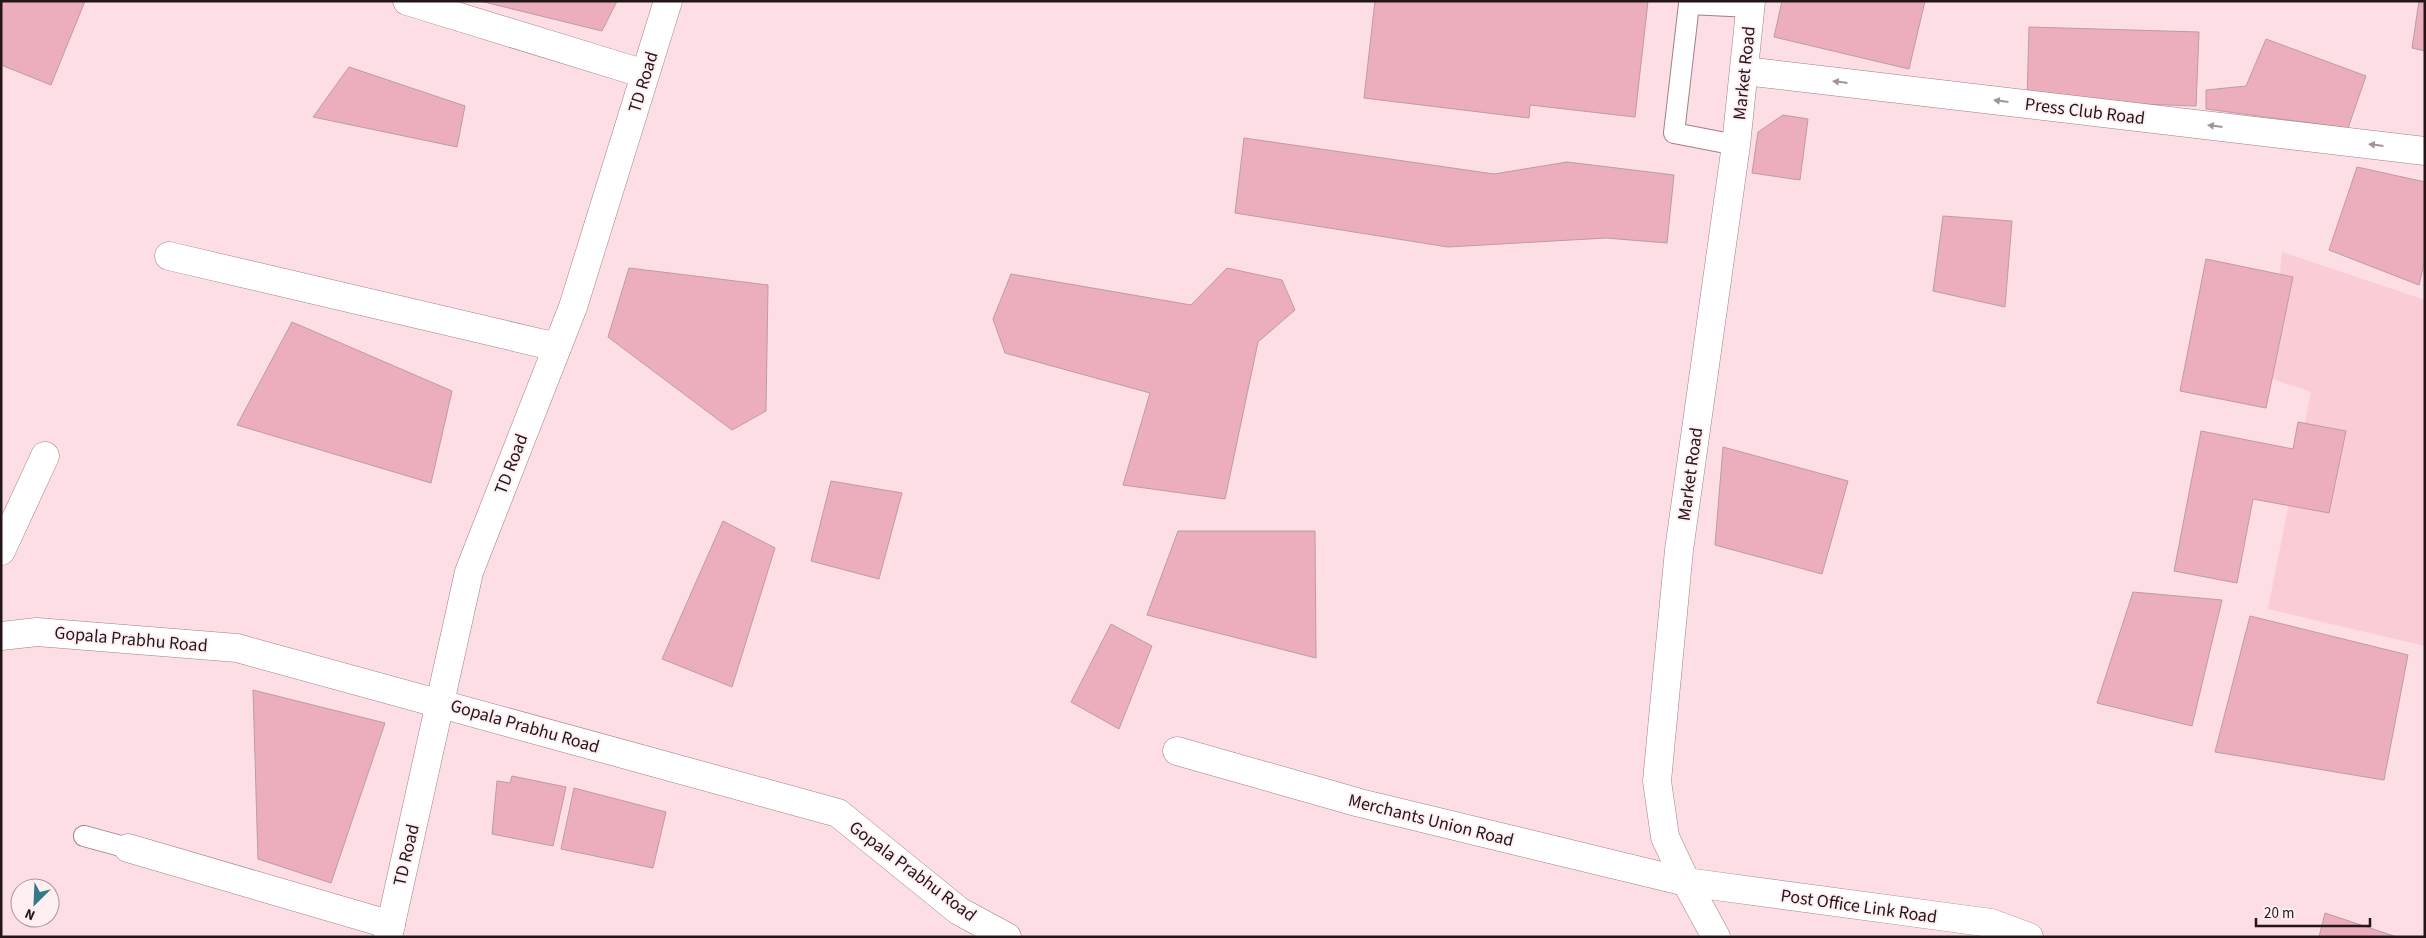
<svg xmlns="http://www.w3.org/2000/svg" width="2426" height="938" viewBox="0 0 2426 938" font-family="'Source Sans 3',sans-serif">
<rect width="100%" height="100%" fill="#fcdee4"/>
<!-- built -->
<path fill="#faccd6" d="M2282,252L2425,300V646L2268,609L2311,392L2270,378Z"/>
<!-- building -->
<path fill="#ecaebc" stroke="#be9ba2" d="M1,1H85L51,85L1,65Z
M480,1H617L602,31Z
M1375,1H1648L1635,117L1530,105L1529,118L1364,98Z
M1782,1H1925L1909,69L1774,37Z
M2419,1H2425V51L2412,48Z
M2029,27L2199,32L2196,106L2027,100Z
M2266,39L2366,76L2348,128L2206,109V90L2246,86Z
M349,67L465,106L457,147L313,117Z
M1783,115L1808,119L1800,180L1752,173L1758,132Z
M1244,138L1494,174L1567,162L1674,175L1667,243L1606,238L1448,247L1235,213Z
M2357,167L2425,182V260L2419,285L2329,250Z
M1943,216L2012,221L2005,307L1933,291Z
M2206,259L2293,277L2266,408L2180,391Z
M629,268L768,285L766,411L732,430L608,337Z
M1227,268L1282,280L1295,310L1258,342L1225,499L1123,485L1150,393L1005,353L993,319L1011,274L1191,305Z
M292,322L452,391L431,483L237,425Z
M2298,422L2346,431L2329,513L2253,499L2237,583L2174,571L2201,431L2293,449Z
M1723,447L1848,481L1822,574L1715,545Z
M831,481L902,493L879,579L811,561Z
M723,521L775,548L732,687L662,659Z
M1178,531H1315L1316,658L1147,615Z
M2133,592L2222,600L2192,726L2097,703Z
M2250,616L2408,655L2384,780L2215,752Z
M1111,624L1152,646L1119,729L1071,702Z
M253,690L385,723L331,883L258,859Z
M512,776L566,787L553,846L492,834L497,781L510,783Z
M574,788L666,812L653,868L561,849Z
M2325,913L2397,937H2319Z"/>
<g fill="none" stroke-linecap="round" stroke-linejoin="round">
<!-- lane casing -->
<g stroke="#a17f86" stroke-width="22">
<path id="lane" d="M1736,145L1674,133L1689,4L1751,7
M84,836L128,848"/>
</g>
<!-- street casing -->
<g stroke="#a17f86" stroke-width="29">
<path id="street" d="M407,1L645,74
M1745,71L2425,151
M169,256L557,347
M1,551L45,456
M1,636L37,632L237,648L838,813L959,911L1007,937
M1177,751L1360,803L1686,882L1991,923L2029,937
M128,848L391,925"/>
</g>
<!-- secondary casing -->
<g stroke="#a17f86" stroke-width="29">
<path id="secondary" d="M388,937L469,572L573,307L668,1
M1716,937L1686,882L1665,837L1657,781L1679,550L1736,145L1751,1"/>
</g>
<!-- lane -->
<use href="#lane" stroke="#fff" stroke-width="20"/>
<!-- street -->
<use href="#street" stroke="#fff" stroke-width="28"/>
<!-- secondary -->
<use href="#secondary" stroke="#fff" stroke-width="28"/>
</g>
<!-- one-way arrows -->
<defs><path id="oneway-solid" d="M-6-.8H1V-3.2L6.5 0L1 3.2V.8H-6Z" transform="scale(1.25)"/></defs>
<g fill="#9c9698">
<use href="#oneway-solid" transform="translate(1840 82) rotate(-173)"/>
<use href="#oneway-solid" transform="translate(2001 101) rotate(-173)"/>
<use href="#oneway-solid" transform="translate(2215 126) rotate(-173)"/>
<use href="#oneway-solid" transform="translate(2376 145) rotate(-173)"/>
</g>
<g text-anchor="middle" stroke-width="4" stroke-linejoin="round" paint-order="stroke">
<!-- street labels -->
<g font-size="18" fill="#231619" stroke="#ffeff2">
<text transform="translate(1744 73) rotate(-84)" y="6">Market Road</text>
<text transform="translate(643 82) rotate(-73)" y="6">TD Road</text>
<text transform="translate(2085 111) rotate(7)" y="6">Press Club Road</text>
<text transform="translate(511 464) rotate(-69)" y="6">TD Road</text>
<text transform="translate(1690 474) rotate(-82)" y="6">Market Road</text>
<text transform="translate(131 639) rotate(5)" y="6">Gopala Prabhu Road</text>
<text transform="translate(525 726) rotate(16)" y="6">Gopala Prabhu Road</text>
<text transform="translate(1431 820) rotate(14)" y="6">Merchants Union Road</text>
<text transform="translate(406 855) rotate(-77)" y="6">TD Road</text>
<text transform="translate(913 871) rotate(37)" y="6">Gopala Prabhu Road</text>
<text transform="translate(1859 906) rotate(8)" y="6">Post Office Link Road</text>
</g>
</g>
<!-- border -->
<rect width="2426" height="938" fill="none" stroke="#231619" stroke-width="5"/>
<!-- north arrow -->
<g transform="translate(35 903) rotate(204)"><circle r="24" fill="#ffeff2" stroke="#a7989b"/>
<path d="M0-4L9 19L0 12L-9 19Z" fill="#347988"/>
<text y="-8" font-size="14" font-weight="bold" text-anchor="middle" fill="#231619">N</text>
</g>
<!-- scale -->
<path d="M2256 918v8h114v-8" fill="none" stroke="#231619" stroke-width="2.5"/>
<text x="2264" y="918" font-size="15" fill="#231619" stroke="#ffeff2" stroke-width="4" paint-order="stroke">20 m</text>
</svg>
